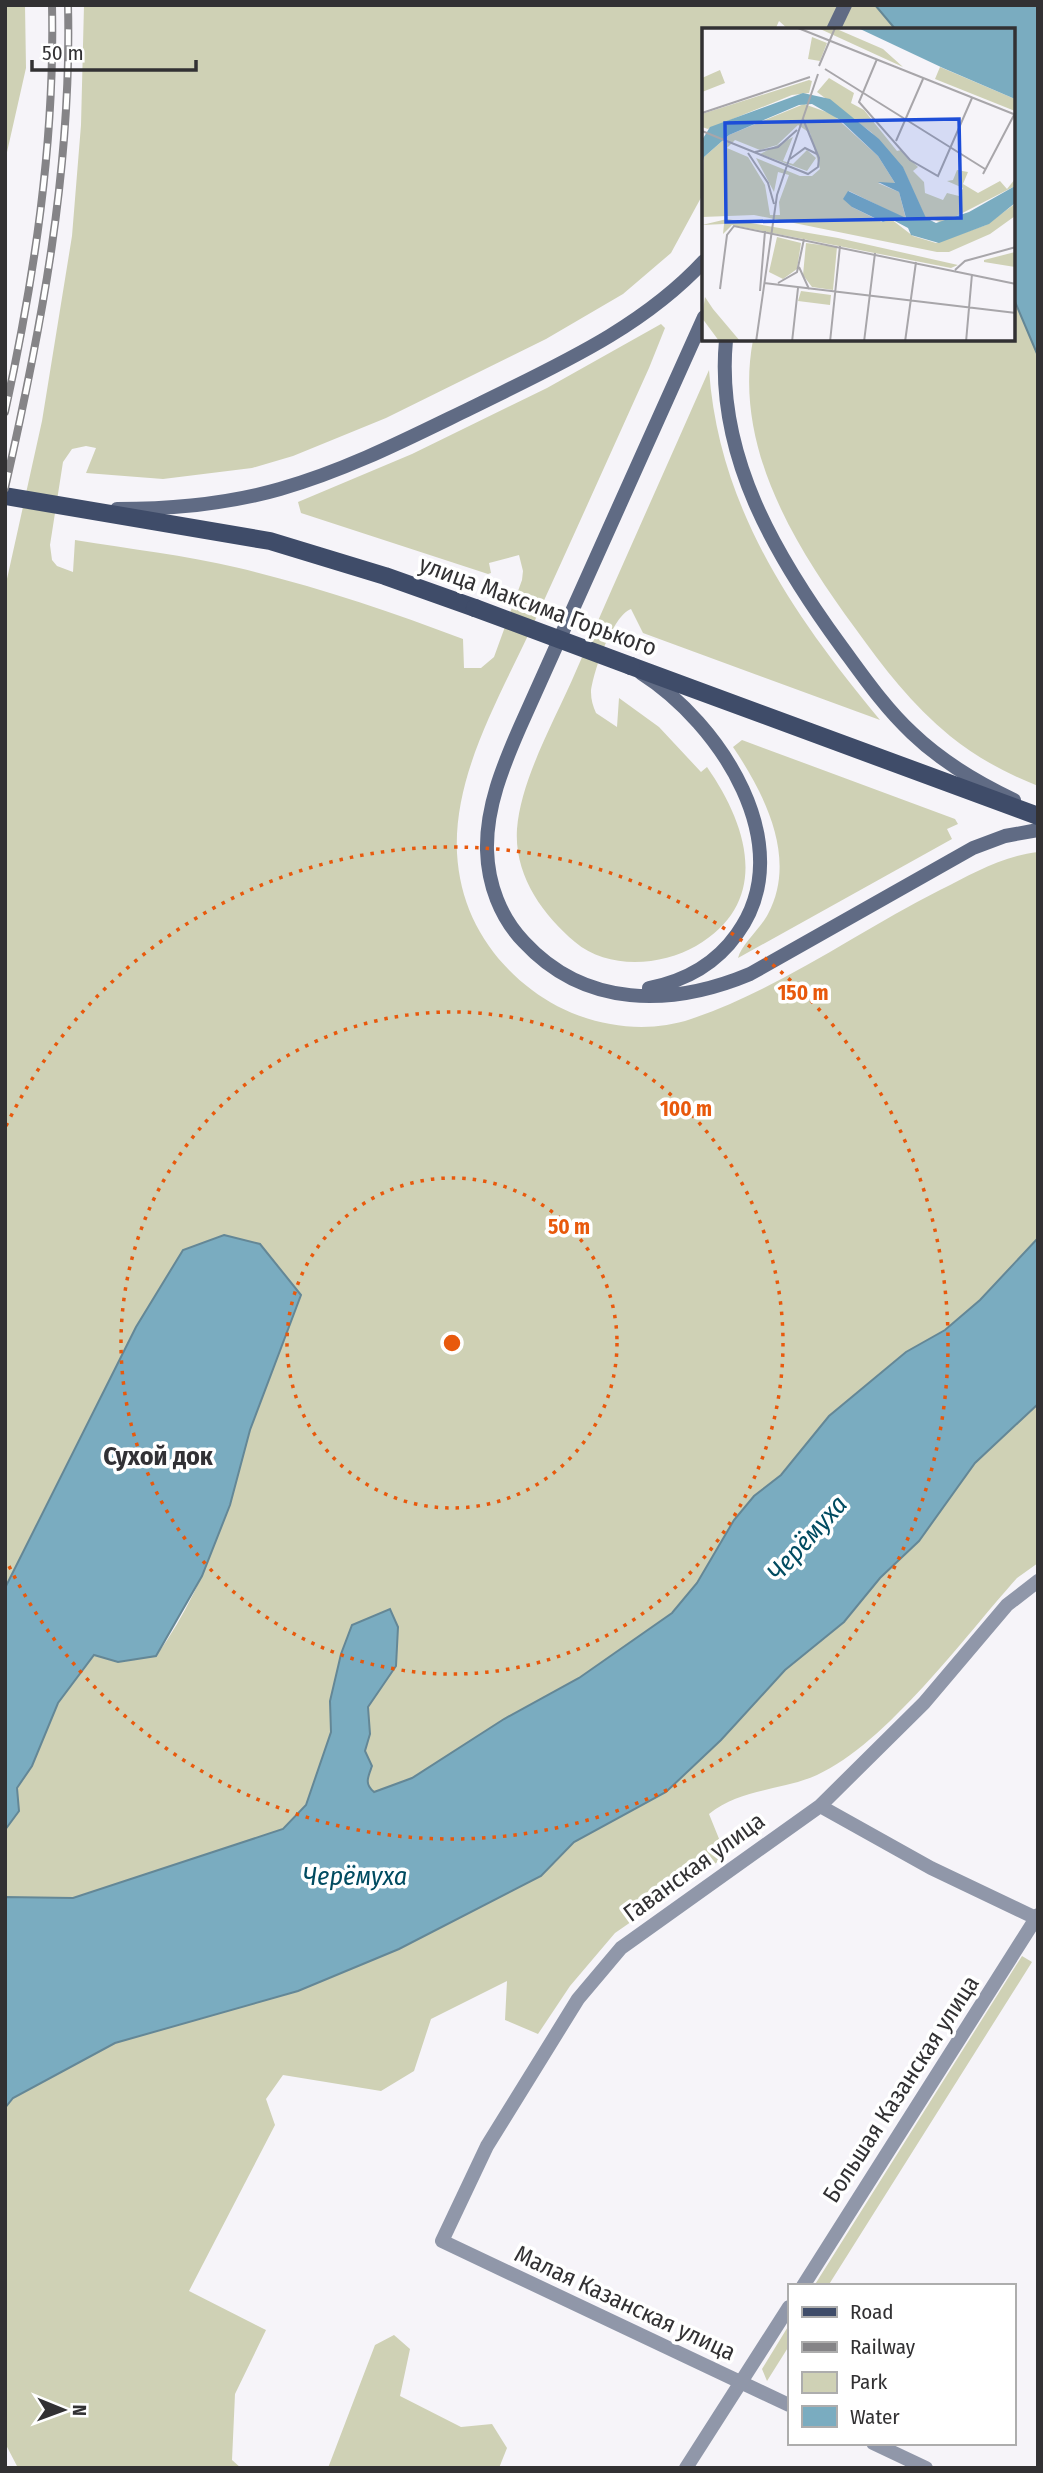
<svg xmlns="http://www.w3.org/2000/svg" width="1043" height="2473" viewBox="0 0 1043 2473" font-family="'Fira Sans Condensed',sans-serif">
<rect width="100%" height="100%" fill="#f6f4f9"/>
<!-- green -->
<path fill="#cfd1b5" d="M5,5H25L26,68L5,161Z
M84,5H875L896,30H789L779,21L775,30H704L703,194L671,253L623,294L546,339L386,418L293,456L252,468L163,479L86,473L96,448L86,446L72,449L63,462L50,545L52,560L57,566L73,572L75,540C129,549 185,555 239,568C315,586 390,611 463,639L464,668H481L494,657L522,580L523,571L519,555L489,563L491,573L488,574L301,513L298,502L412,454L547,388L661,324L665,328L649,368C611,452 574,535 536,618C504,690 453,771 457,853C460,909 487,956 532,990C575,1023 638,1037 691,1019C780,989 857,932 940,890C972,874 1002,856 1038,852V1238L980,1300L945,1330L906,1352L829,1416L781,1475L754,1496L697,1583L672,1613L579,1678L412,1778L374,1793C364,1784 368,1777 372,1766L365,1751L370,1734L368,1707L396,1666L352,1625L341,1654L330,1701L331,1732L306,1805L283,1829L73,1898L5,1897V1830L19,1811L17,1788L32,1766L58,1703L94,1655L118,1662L156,1656C205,1589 229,1509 250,1430L5,1588V588L42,421L72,236L81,125Z
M1013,297L1038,356V786C1006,773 977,758 950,736C912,705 883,667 855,628C794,545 733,446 753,340H1013Z
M709,370C719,509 794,616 880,720L643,633L631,609C613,615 593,672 591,692C591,700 593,706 596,713L617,727L619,698L659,727L701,772L707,767C748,826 772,902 696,946C661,966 608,970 575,942C542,914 514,875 517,829C521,778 556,718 576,671C620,570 665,470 709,370Z
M742,740L955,819L958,824L947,829L952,839L738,958C741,945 761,928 768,914C798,858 764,793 733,747Z
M1038,1404V1563L1017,1578C965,1636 886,1744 817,1775C781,1791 741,1788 709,1814L726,1856L615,1933L570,1986L538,2034L505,2020L507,1981L431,2019L414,2071L381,2091L283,2075L266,2099L275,2125L189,2291L266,2330L235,2394L232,2460L241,2468H18L5,2443L7,2105L13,2098L115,2043L399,1949L541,1876L574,1842L666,1792L721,1740L785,1670L844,1622L880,1578L919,1541L975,1463Z
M1022,1956L1032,1962L828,2286H814Z
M789,2325V2346L767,2381L762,2369Z
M394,2335L410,2349L400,2396L461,2427L492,2424L507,2448L499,2468H328L375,2345Z"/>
<!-- water -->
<path fill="#7aacc0" stroke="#648796" stroke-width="2" d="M875,5H1038V356L1013,297V30H896Z
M224,1235L260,1244L301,1295L250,1430L230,1505L202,1576L156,1656L118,1662L94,1655L58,1703L32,1766L17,1788L19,1811L5,1830V1588L136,1327L183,1250Z
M1038,1238V1404L975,1463L919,1541L880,1578L844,1622L785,1670L721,1740L666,1792L574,1842L541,1876L399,1949L298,1991L115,2043L13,2098L5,2108V1897L73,1898L283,1829L306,1805L331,1732L330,1701L341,1654L352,1625L390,1609L398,1627L396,1666L368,1707L370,1734L365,1751L372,1766C368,1777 364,1784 374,1792L412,1778L504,1719L579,1678L672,1613L697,1583L734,1520L754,1496L781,1475L829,1416L906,1352L945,1330L980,1300Z"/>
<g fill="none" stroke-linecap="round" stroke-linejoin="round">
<!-- minor -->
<path stroke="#9097a9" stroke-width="14" d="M820,1806L931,1868L1038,1919
M803,2286L1038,1915
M789,2405L442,2241L487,2146L578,1999L621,1948L820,1806L924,1703L1007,1605L1038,1581
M873,2443L926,2468
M686,2468L789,2307"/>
<!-- secondary -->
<path stroke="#606b84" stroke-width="14" d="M833,30L845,5
M704,317L520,727C503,766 486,807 487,850C488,884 500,917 524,942C585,1008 671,1007 750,974L973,848L1005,836L1038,830
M726,340C715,455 776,557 841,646C863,676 885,708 912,733C941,761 978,783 1014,800
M117,509C171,509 228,504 280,489C347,470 409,438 471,408C553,367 640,330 704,261
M641,673C720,723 801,846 737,934C715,965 685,981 649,988"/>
<!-- primary -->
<path stroke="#3f4c69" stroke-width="18" d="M5,496L270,541L385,576L475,608
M631,666L1038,816"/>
<!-- rail casing -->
<g stroke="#858487" stroke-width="8">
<path id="rail" d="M5,412C34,279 55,143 52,5
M5,488C41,329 72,169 68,5"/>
</g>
<!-- rail -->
<use href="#rail" stroke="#fff" stroke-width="5" stroke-dasharray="16" stroke-linecap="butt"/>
<!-- primary-bridge -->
<path stroke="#3f4c69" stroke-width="18" d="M475,608L631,666"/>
</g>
<!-- distance rings -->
<g fill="none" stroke="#e8590c" stroke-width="3.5" stroke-dasharray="3.5 7">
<circle cx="452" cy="1343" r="165"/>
<circle cx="452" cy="1343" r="331"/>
<path d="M6 1126A496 496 0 1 1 6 1560"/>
</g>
<g text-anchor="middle" stroke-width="7" stroke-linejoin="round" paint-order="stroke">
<!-- street labels -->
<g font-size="24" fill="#323133" stroke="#fff">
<text transform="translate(538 606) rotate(20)" y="8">улица Максима Горького</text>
<text transform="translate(694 1867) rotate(-36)" y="8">Гаванская улица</text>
<text transform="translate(901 2089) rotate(-57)" y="8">Большая Казанская улица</text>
<text transform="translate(625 2303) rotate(25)" y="8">Малая Казанская улица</text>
</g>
<!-- neighbourhood labels -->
<g font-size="26" font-weight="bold" fill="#323135" stroke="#fff">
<text x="158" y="1465">Сухой док</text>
</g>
<!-- water labels -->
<g font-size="26" font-style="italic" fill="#004b60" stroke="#fff">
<text transform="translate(807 1538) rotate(-48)" y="9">Черёмуха</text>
<text x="355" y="1885">Черёмуха</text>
</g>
</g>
<!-- overview -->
<g transform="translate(702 28)">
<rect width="313" height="313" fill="#f6f4f9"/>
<path d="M116,0L137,2L181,21L201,39ZM110,9L125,15L118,33L106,31ZM238,39L313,71V83L233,51ZM18,42L23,55L0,64V50ZM127,50L152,65L149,75L162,82L195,123L199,122L216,139L211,143L222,154L223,165L241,172L245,165L257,168L261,160L245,153L251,152L255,142L266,144L261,156L276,165L298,153L305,161L313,151V158L241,195L223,189L201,140L169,104L115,64ZM107,52L110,53L107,65L90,67L6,101L0,99V86ZM102,76L130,86L176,128L193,155H176L197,164L204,191L147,163L150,179L180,194L189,191L211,208L234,215L284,197L314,175L313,188L288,206L247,224H235L52,187L0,189L2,129L27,107ZM96,97L108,105L118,141L110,148H98L54,130L72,164L76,144L87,147L77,174L78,187H68L63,157L46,129L25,120L33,112L58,122L75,117ZM91,109L81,133L91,136L105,122L114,130L105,143L58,126ZM25,191L136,210L256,237L249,240L30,197L21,206L22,196L0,197ZM75,209L99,215L95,241L81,251L67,244ZM104,215L135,219L131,262L110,259L101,247ZM313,224V239L282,234V232ZM99,263L129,267L128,277L96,273ZM3,269L11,281L38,313H17L0,290Z" fill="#cfd1b5" fill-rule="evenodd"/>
<path d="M156,0H313V71L241,40ZM101,65L128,71L177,111L201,139L224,190L234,195L267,184L313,158V175L287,196L237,215L209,207L206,200L189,191L181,194L150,179L141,171L146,163L204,190L197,164L176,154L193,155L176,128L138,92L110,76L97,77L27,107L2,129L0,136V112L8,99Z" fill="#7aacc0"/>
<path fill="none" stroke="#a8a6aa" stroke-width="2" d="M96,0L314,87M175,31L157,74L208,132L236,148L270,70M117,38L133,0M123,41L283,141M0,85L108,49M0,103L106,146L116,139L117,130L101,91M194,113L221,51M53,124L76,119L95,102M46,125L66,155L72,176M88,131L103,120L115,126M281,146L312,87M97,239L107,261M253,242L263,233L314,219M62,255L314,285M76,255L95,244L102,211M18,261L25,207L32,198L314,256M58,263L63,203M54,314L75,167L116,46M90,314L96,260M128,314L138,218M162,314L173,225M203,314L214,234M264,314L270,246"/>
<path fill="#1d4ed8" fill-opacity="0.15" stroke="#1d4ed8" stroke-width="3.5" d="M257,91L259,190L24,194L23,95Z"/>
<rect width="313" height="313" fill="none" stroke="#323133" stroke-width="3.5"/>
</g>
<circle cx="452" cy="1343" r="10" fill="#e8590c" stroke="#fff" stroke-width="3.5"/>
<g font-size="21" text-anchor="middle" font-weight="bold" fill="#e8590c" stroke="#fff" stroke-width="7" stroke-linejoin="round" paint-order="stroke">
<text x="803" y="1000">150 m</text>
<text x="686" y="1116">100 m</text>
<text x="569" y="1234">50 m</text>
</g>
<!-- border -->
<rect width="1043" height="2473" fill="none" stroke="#323133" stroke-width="14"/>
<!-- legend -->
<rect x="788" y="2284" width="228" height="161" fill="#ffffff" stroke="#adadad" stroke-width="2"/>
<rect x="802" y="2307" width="35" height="10" fill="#3f4c69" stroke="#adadad" stroke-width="2"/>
<text x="850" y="2319" font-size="21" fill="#323133">Road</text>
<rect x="802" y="2342" width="35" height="10" fill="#858487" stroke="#adadad" stroke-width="2"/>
<text x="850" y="2354" font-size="21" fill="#323133">Railway</text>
<rect x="802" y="2372" width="35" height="21" fill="#cfd1b5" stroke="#adadad" stroke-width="2"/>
<text x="850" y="2389" font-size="21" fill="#323133">Park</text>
<rect x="802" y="2406" width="35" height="21" fill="#7aacc0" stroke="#adadad" stroke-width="2"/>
<text x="850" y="2424" font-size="21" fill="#323133">Water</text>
<!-- north arrow -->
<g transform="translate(63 2410) rotate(91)" stroke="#ffffff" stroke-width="5" paint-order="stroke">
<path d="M0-5L12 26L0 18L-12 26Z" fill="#323133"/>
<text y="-10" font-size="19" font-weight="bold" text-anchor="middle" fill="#323133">N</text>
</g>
<!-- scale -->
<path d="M32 60v10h164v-10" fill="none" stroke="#323133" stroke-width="3.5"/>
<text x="42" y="60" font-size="21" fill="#323133" stroke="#ffffff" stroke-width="5" paint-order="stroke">50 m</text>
</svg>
